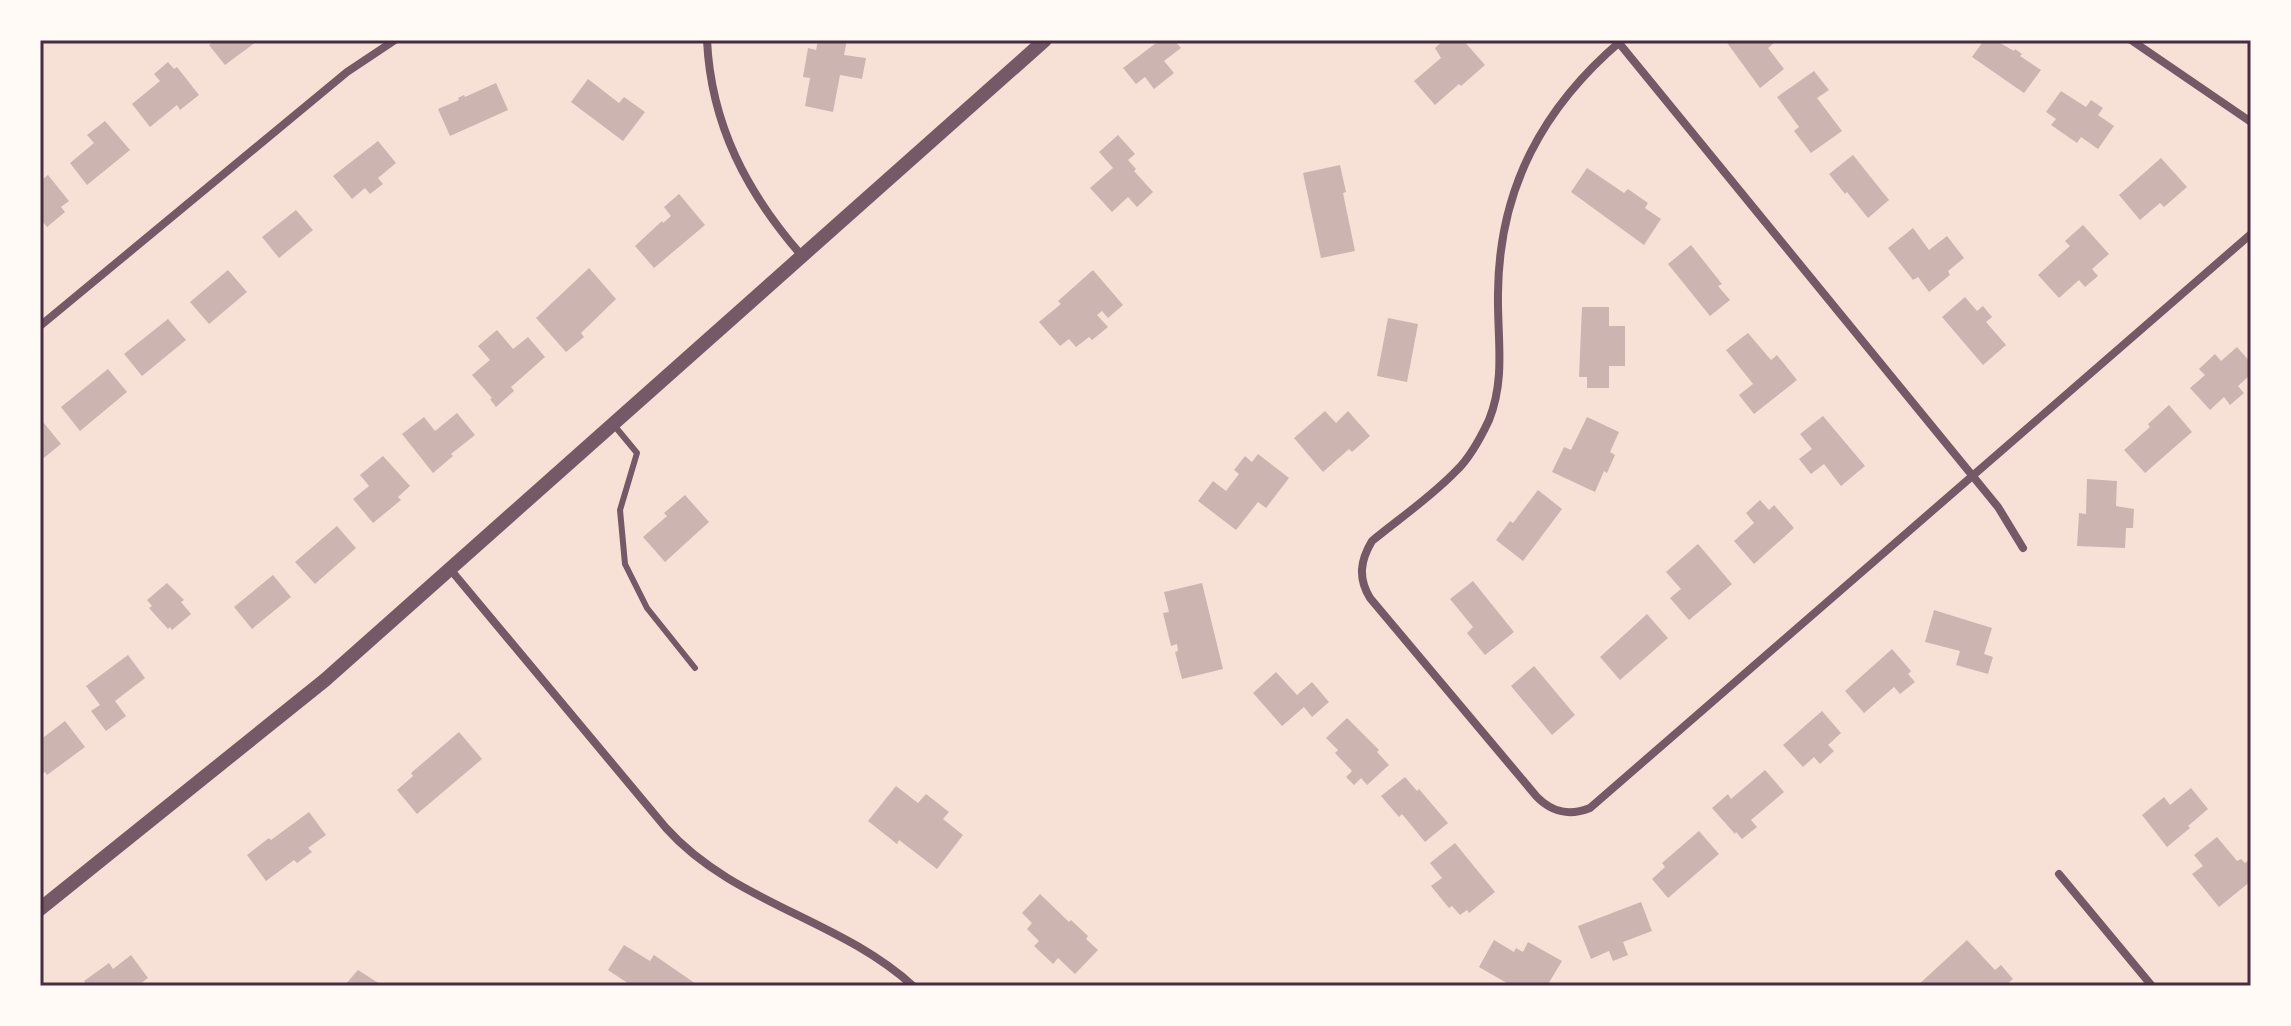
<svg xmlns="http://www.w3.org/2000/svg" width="2291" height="1026" viewBox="0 0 2291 1026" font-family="Karla,sans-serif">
<rect width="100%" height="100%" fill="#f7e1d7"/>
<!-- building -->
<path fill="#ccb4b1" d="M215,40H254L256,42L225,65L209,45Z
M818,40H847L844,55L866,58L862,79L840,75L833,112L805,106L810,78L803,77L808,48L816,50Z
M1160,40H1174L1181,48L1164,61L1174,73L1154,89L1145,77L1136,84L1123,68Z
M1444,40H1463L1485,65L1461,86L1459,84L1435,105L1414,81L1441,58L1435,48Z
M1725,40H1778L1768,48L1784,69L1760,88Z
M1984,40H1995L2014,51L2015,49L2022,54L2020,56L2041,70L2024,93L1972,57Z
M168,62L174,69L177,67L199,95L180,110L177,105L150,127L132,104L160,81L154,74Z
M1814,71L1829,90L1817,98L1842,131L1811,153L1794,131L1799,127L1777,97Z
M588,79L619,103L624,97L645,112L623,141L571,102Z
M496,83L508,110L450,136L438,109L459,100L458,98L464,95L465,97Z
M2061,91L2086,107L2091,100L2103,108L2098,115L2114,126L2098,149L2081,137L2077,143L2051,125L2056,119L2046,112Z
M105,121L130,150L87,185L70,163L94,143L87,135Z
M1118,135L1135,154L1128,160L1136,169L1134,171L1153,192L1137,207L1128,197L1112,212L1090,188L1113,168L1099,152Z
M378,141L396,163L378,178L383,184L370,194L365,188L352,199L333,176Z
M1853,155L1889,200L1868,218L1847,192L1845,194L1829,174Z
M2161,158L2187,187L2164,207L2160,203L2140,220L2119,195Z
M1340,165L1346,192L1343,193L1355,251L1321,258L1303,173Z
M1587,168L1624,193L1628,189L1648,203L1645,208L1661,219L1644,245L1571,192Z
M48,175L69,201L61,207L65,212L47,227L43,222L40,224V181Z
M679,194L705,225L654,268L635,246L662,221L663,223L671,216L664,207Z
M296,210L313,230L279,258L262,237Z
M2083,225L2109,254L2092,269L2098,276L2085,287L2079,280L2059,298L2038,275L2070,246L2065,241Z
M1913,228L1929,250L1947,236L1964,258L1948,271L1950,275L1929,292L1918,277L1913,280L1888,248Z
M1691,245L1722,284L1718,286L1730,300L1710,316L1668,264Z
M589,268L616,299L581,333L584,337L566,352L536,318Z
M228,270L247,292L209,324L190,302Z
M1093,270L1123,305L1108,318L1102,311L1097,315L1108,327L1092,340L1089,337L1076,347L1069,339L1060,346L1039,322L1061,304L1058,301Z
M1965,297L1977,311L1983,306L1992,317L1986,322L2006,345L1983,365L1942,317Z
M1582,307H1609V326H1625V366H1609V388H1587V377H1579Z
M1388,318L1418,324L1407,382L1377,376Z
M168,319L186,340L142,376L124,354Z
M497,330L513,349L528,337L545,357L511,387L514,391L496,407L490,399L492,398L472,375L490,360L478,346Z
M1748,333L1771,360L1777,355L1797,380L1754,414L1739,395L1753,384L1726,350Z
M2237,347L2251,363V374L2238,386L2244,393L2230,405L2224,397L2210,410L2190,388L2205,375L2199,369L2215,354L2221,361Z
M108,369L127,392L80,431L61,407Z
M2169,405L2192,432L2145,473L2124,450L2150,427L2148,424Z
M1325,411L1336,423L1348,411L1370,436L1352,452L1349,449L1323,472L1294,438Z
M457,413L475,435L451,454L453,456L433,473L402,434L424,417L435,431Z
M1823,416L1865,466L1841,486L1824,464L1811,474L1799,459L1812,449L1800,434Z
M1587,417L1619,432L1610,452L1615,455L1607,473L1604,471L1595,492L1552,472L1564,447L1571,450Z
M43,422L61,444L40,461V425Z
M1258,454L1289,478L1266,508L1258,502L1236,530L1198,501L1213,481L1226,491L1239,474L1234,470L1245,456L1252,462Z
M383,456L410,486L398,497L401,500L373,523L353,499L369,486L360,475Z
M2087,479L2117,481L2116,506L2134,509L2133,528H2126L2125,548L2077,546L2079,513L2086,514Z
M1538,490L1562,509L1523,561L1496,540L1510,521L1513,523Z
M685,495L709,522L665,562L643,537L667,516L664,513Z
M1760,500L1769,510L1774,505L1794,528L1754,564L1734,541L1754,523L1746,513Z
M337,526L356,548L315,584L295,562Z
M1698,544L1732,584L1689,620L1670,598L1681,589L1666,572Z
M273,575L291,597L252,629L234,607Z
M1473,581L1514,632L1485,655L1467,633L1473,627L1450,599Z
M167,583L184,600L181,602L191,614L172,630L170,627L168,629L149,608L152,606L147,600Z
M1202,583L1223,669L1182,679L1175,652L1178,651L1177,644L1171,646L1163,613L1169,612L1164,592Z
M1934,610L1992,628L1984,654L1993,657L1988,674L1956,665L1960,651L1925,642Z
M1647,614L1668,638L1620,680L1600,657Z
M1892,649L1911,671L1908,674L1915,682L1900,694L1894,687L1864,713L1845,691Z
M128,655L145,678L115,701L126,716L106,731L91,711L100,705L86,686Z
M1534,666L1575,715L1552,735L1511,686Z
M1276,672L1297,695L1312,682L1329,702L1312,717L1304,707L1282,726L1253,693Z
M1822,711L1841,733L1828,745L1834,751L1820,764L1814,757L1803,767L1783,745Z
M1347,718L1379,750L1377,752L1389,765L1367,785L1361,778L1354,785L1346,777L1352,771L1335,753L1338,750L1326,738Z
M65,721L85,747L47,775L45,772L40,775V740Z
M459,732L482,759L417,814L397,790L413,776L411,773Z
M1765,770L1784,792L1751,820L1757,827L1742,839L1736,832L1735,834L1712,808L1728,794L1731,799Z
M1405,777L1417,791L1419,789L1448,823L1425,842L1402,814L1399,817L1381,796Z
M896,786L918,803L926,794L949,812L943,819L963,835L937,869L899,840L897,844L868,821Z
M2191,788L2208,809L2188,826L2190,828L2167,847L2142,815L2164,797L2170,805Z
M309,812L326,835L308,848L312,852L297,863L294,860L266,881L247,855L269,838L271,840Z
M1699,831L1719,854L1668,898L1652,879L1665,867L1662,863Z
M2217,837L2237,861L2241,859L2245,863L2251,858V881L2219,907L2192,874L2203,866L2194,855Z
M1455,843L1495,892L1469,913L1467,910L1460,915L1452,906L1449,908L1431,886L1442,878L1430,863Z
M1040,894L1069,922L1071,920L1088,936L1086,939L1098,950L1075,974L1058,958L1053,964L1034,946L1039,941L1027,929L1032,923L1022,913Z
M1641,902L1652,931L1623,942L1628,955L1613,961L1609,951L1591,959L1578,926Z
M1494,940L1514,952L1516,948L1523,952L1528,942L1562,961L1547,986H1512L1479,967Z
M1967,940L1995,970L2001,965L2013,979L2005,986H1917Z
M624,945L650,961L654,955L699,986H632L608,970Z
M131,955L148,978L137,986H87L84,981L109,963L113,969Z
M358,970L383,986H344Z"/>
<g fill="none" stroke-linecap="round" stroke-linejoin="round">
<!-- service -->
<path stroke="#755966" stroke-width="6" d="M613,424L637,453L620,510L625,564L647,608L695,668"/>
<!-- minor -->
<path stroke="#755966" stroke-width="8" d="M707,40C711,125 747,193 802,256
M1622,40C1543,107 1499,188 1498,293C1497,336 1506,378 1489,420C1481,437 1470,458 1456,471C1431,497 1400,518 1372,541C1360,561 1358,578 1370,598L1537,797C1553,813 1570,816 1590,808L2251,234
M2131,40L2251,122
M1619,43L1998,507L2023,548
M40,326L347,72L395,40
M450,569L666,828C733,903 840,919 913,986
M2059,874L2152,986"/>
<!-- tertiary -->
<path stroke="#755966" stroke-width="14" d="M40,909L325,680L1045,40"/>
</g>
<!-- border -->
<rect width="2291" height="1026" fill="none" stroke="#fffaf5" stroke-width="84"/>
<rect x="42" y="42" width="2207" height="942" fill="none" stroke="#4a2c40" stroke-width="3"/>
</svg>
